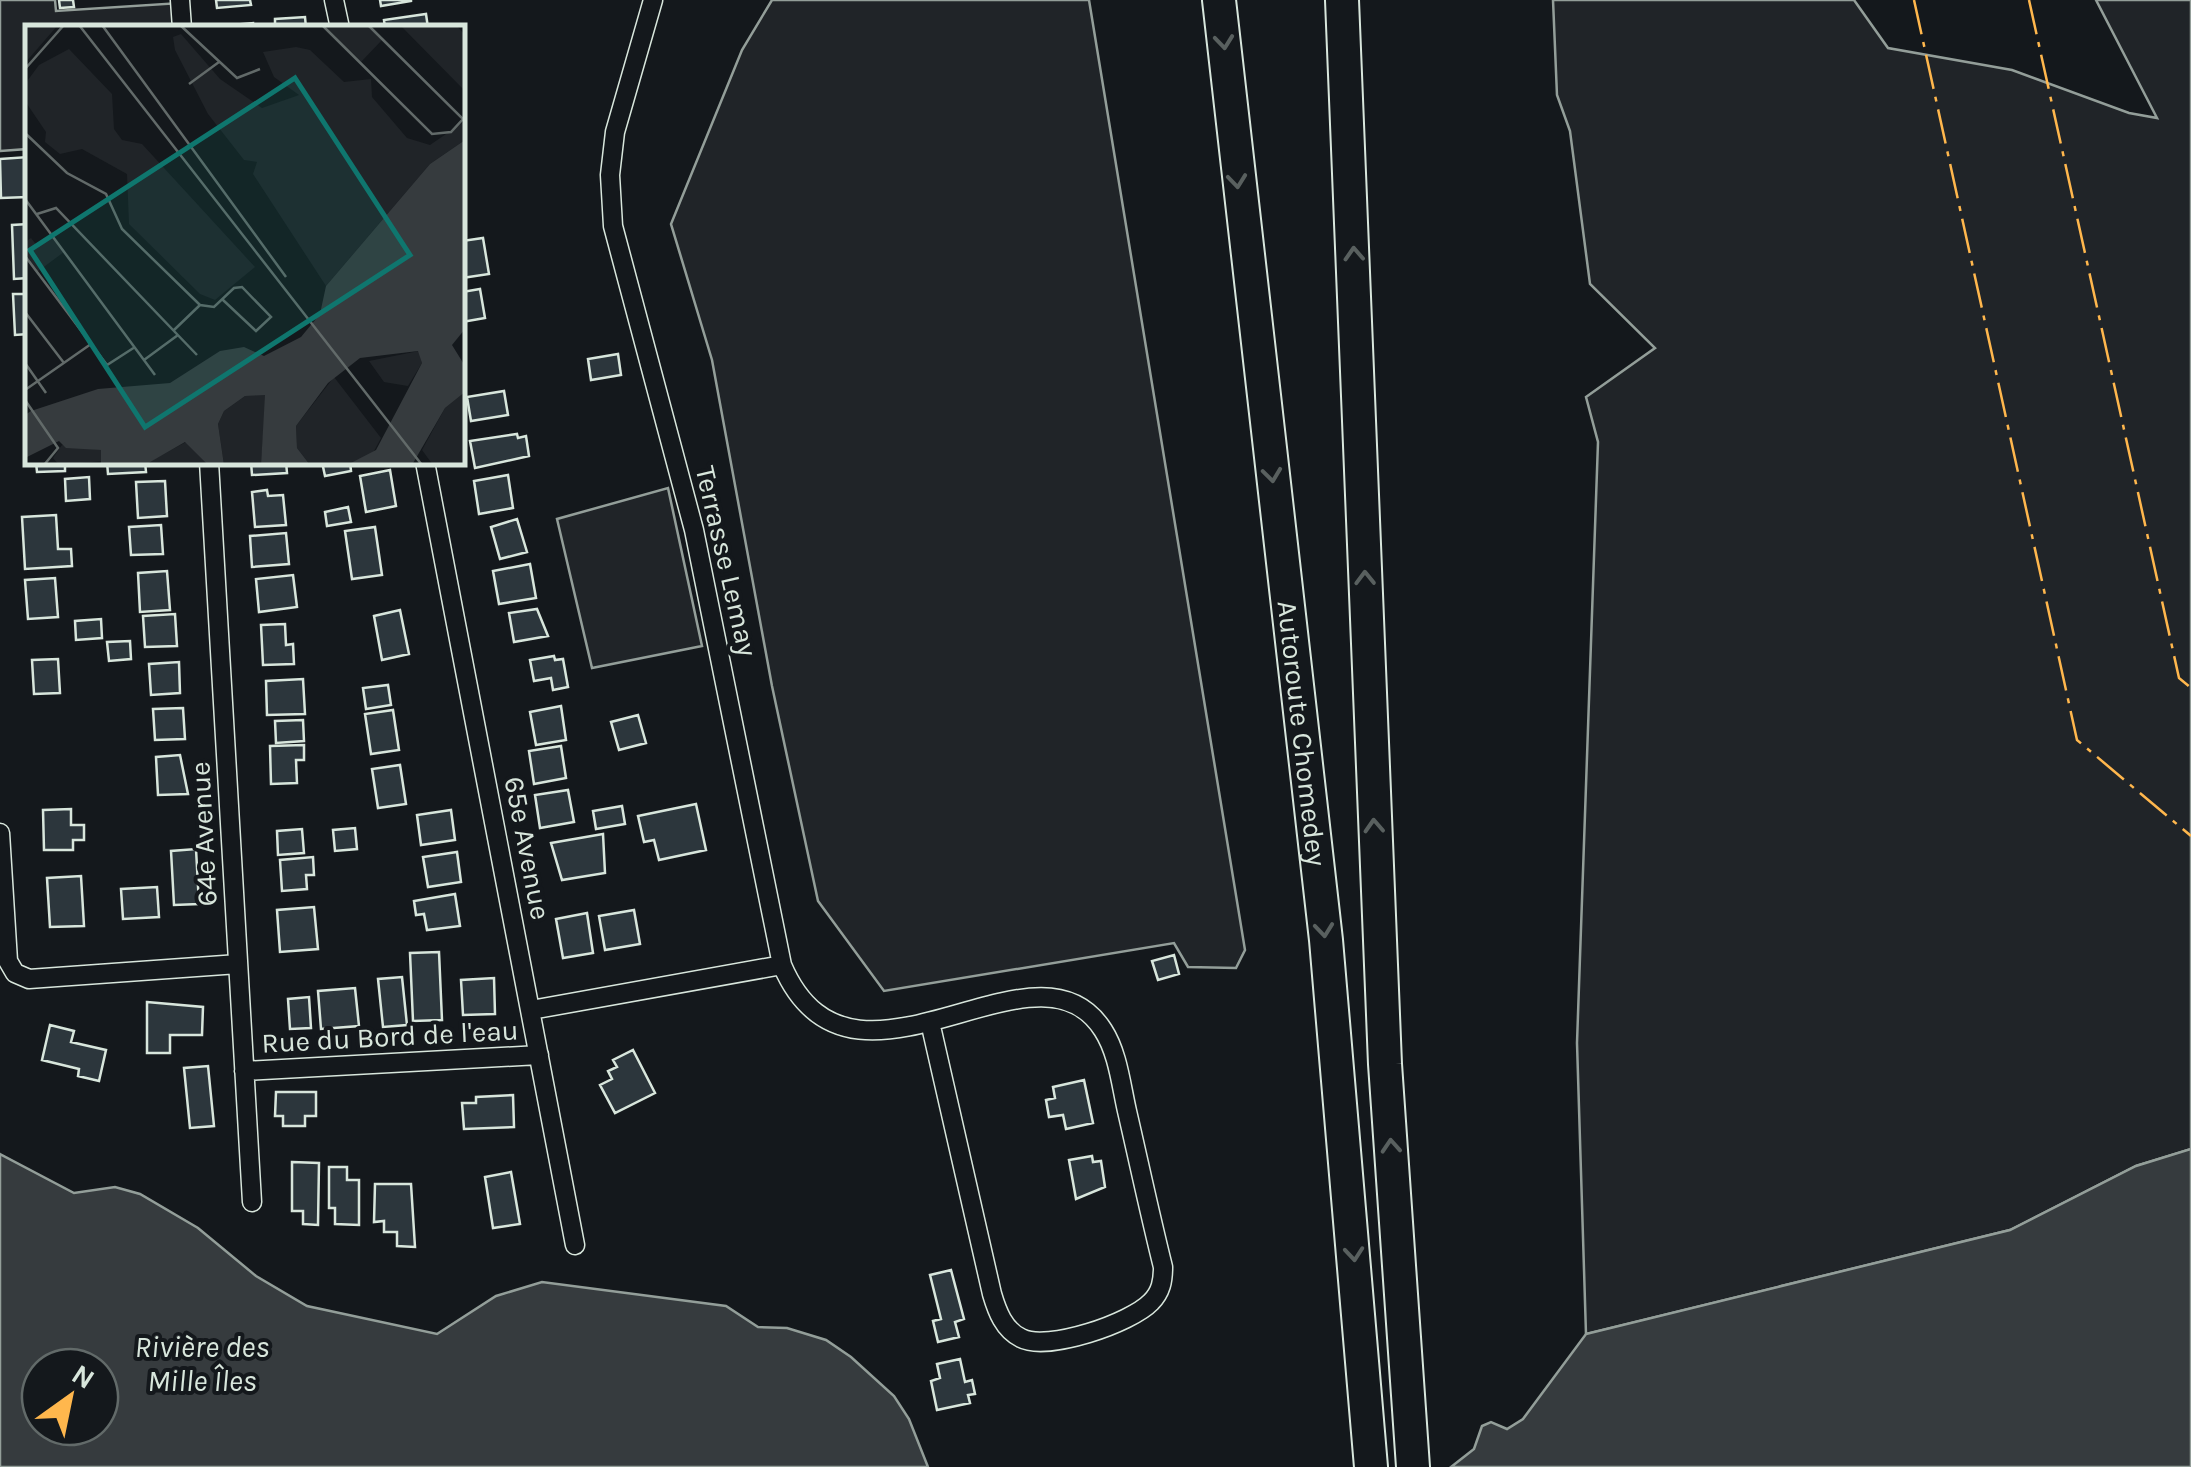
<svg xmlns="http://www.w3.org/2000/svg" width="2191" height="1467" viewBox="0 0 2191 1467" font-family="Karla,sans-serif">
<rect width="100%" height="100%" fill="#14181c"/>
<!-- green -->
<path fill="#202428" stroke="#939e99" stroke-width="2.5" d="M0,0H55L56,11L180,3L182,27L28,28L27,149L0,151Z
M772,0H1089L1245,950L1236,968L1188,967L1174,943L884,991L818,901L772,686L712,360L671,224L742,50Z
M1553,0H1854L1888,48L2012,70L2129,113L2157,118L2096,0H2191V1149L2136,1166L2010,1230L1586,1334L1577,1043L1598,442L1586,397L1655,348L1590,284L1570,131L1557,95Z
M668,488L702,646L592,668L557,519Z"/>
<!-- water -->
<path fill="#363b3e" stroke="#939e99" stroke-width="2.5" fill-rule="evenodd" d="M2191,1149V1467H1451L1474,1449L1482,1426L1491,1422L1507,1429L1523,1419L1586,1334L2010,1230L2136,1166Z
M0,1154L74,1193L115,1187L140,1194L198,1228L256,1276L307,1306L437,1334L496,1296L542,1282L726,1306L758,1327L787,1328L826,1340L851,1357L894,1396L909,1419L928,1467H0ZM40,1367H100V1427H40Z"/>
<!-- building -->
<path fill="#2c363c" stroke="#d8e6dc" stroke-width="2.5" d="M59,0H73L74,7L60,8Z
M216,0H250L251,5L217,8Z
M380,0H411V1L381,6Z
M426,14L428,28H385L384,20Z
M305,17L306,28H275V19Z
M253,23V28H221V26Z
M28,157V197L1,198L0,159Z
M28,224V278L14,279L12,225Z
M483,238L489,274L462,278V241Z
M480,289L485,318L462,322V292Z
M13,294H28V334L15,335Z
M618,354L621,375L591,380L588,359Z
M504,391L508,415L471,421L467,397Z
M517,434L518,438L526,436L529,456L475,468L470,441Z
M36,462H65V471L37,472Z
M107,462H145L146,472L108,474Z
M251,462H286L287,473L252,475Z
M322,462H350L351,471L325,476Z
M390,470L396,506L366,512L360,476Z
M508,475L513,508L479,514L474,481Z
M89,477L90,499L66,501L65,479Z
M165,481L167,516L138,518L136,482Z
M267,490L268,496L283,495L286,525L255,527L252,492Z
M348,507L351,522L327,526L325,512Z
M56,515L58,549H71L72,566L25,569L22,517Z
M517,519L527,552L500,559L491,527Z
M161,525L163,554L131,555L129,527Z
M375,527L382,575L352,579L345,531Z
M286,533L289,564L252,567L250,536Z
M530,564L536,598L499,604L493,571Z
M167,571L170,610L140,612L138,573Z
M293,575L297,607L259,612L256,579Z
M55,578L58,617L28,619L25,580Z
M537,609L548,636L514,642L509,613Z
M400,610L409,654L382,660L374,616Z
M175,614L177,646L145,647L143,616Z
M101,619L102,638L76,640L75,621Z
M285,624L286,645L293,644L294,664L263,665L261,625Z
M130,641L131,659L109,661L107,642Z
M554,656L555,660L563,659L568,687L553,690L551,678L534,681L530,660Z
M58,659L60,693L34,694L32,660Z
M179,662L180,693L151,695L149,664Z
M303,679L305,714L267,715L266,681Z
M388,685L391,705L366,709L363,688Z
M561,706L566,740L536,745L530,712Z
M183,708L185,739L155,740L153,709Z
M393,710L399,750L371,754L365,714Z
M638,715L646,743L619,750L611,722Z
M303,720L304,741L276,743L275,721Z
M304,745V760H296L297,783L271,784L270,746Z
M561,746L566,778L534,784L529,751Z
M180,755L188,794L158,795L156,757Z
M400,765L406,804L378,808L372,769Z
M568,790L574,822L540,828L535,795Z
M696,804L706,850L659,860L654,840L644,842L638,816Z
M622,806L625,824L596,829L593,811Z
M71,809V825H84V840H73V850H44L43,810Z
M451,810L455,840L421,845L417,815Z
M355,828L357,849L335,851L333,830Z
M302,829L304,853L278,855L277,831Z
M603,834L605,873L562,880L551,843Z
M196,849L199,904L174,905L171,851Z
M457,852L461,882L428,887L423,857Z
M313,857L314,875H306L307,889L282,891L280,860Z
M81,876L84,926L50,927L47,878Z
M157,887L159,917L123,919L121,889Z
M455,894L460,926L427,930L424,914L416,915L414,901Z
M314,907L318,949L280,952L277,910Z
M634,910L640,944L605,950L599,916Z
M587,913L593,953L563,958L556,919Z
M439,952L442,1020L413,1021L410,953Z
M1174,955L1179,974L1158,980L1152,961Z
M402,977L407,1025L383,1027L378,979Z
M494,978L495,1014L463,1015L461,980Z
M355,988L359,1026L321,1029L318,991Z
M309,997L311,1028L290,1029L288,999Z
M147,1002L203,1007L202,1035H170V1053H147Z
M50,1025L74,1031L71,1042L106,1050L99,1081L78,1076L79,1069L42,1060Z
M633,1050L655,1093L615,1113L600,1085L612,1079L608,1071L617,1067L613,1060Z
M208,1066L214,1126L190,1128L184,1068Z
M1084,1080L1093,1123L1066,1129L1063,1115L1049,1117L1046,1100L1055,1098L1053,1087Z
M276,1092H316V1116H305V1126H283V1116H275Z
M513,1095L514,1127L464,1129L462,1103H476V1097Z
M1092,1156L1093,1162L1101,1161L1105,1187L1076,1199L1069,1160Z
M292,1162L319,1163L318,1225L303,1224V1211H292Z
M329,1167H347V1180H359V1225L335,1224V1208H329Z
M511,1172L520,1224L493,1228L485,1177Z
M375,1184H411L415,1247L397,1246V1232H384V1221L374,1222Z
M951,1270L964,1319L955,1322L959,1337L938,1342L933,1321L941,1319L930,1275Z
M960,1359L965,1382L972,1380L975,1394L968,1395L970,1403L937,1410L931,1381L940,1378L937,1364Z"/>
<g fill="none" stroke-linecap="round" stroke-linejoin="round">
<!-- street casing -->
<g stroke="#d8e6dc" stroke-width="21">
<path id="street" d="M180,0L182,28
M334,0L340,28
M653,0L615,132L610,175L613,226L694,530L782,965C851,1127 1035,923 1103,1030C1118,1053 1121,1085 1127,1111C1139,1163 1150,1215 1163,1267C1163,1281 1161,1292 1151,1302C1131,1323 1047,1352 1021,1338C1004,1330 997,1311 992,1294L930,1022
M209,462L252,1202
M425,462L575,1245
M0,833L8,961L15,973L29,979L238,964
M531,1010L782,965
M244,1071L539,1055"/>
</g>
<!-- highway casing -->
<g stroke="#d8e6dc" stroke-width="36">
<g id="highway">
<path id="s1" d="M1219,0L1326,940L1371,1467"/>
<path d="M1342,0L1385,1064L1413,1467"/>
</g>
</g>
<!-- street -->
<use href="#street" stroke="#14181c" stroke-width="18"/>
<!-- highway -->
<use href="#highway" stroke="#14181c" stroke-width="32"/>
<!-- power -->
<path stroke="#ffb74d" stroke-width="2.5" stroke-dasharray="35 8 5 8" stroke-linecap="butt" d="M1914,0L2077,740L2191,836
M2029,0L2179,678L2191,688"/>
</g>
<!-- one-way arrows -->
<defs><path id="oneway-chevron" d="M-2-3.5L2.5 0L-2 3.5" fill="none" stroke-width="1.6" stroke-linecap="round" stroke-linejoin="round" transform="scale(2.5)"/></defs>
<g stroke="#59605f">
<use href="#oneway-chevron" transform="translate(1224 42) rotate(84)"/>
<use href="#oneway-chevron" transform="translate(1237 181) rotate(84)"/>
<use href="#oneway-chevron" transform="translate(1354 254) rotate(-93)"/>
<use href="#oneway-chevron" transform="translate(1272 475) rotate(83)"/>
<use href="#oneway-chevron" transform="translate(1365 578) rotate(-91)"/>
<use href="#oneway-chevron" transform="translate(1374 826) rotate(-93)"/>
<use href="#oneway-chevron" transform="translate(1324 930) rotate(84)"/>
<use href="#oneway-chevron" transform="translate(1391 1146) rotate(-94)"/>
<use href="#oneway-chevron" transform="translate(1354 1254) rotate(85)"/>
</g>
<g text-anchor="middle" stroke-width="8" stroke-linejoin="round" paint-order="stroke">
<!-- street labels -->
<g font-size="28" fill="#d8e6dc" stroke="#14181c">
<text transform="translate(727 561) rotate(77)" y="10">Terrasse Lemay</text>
<text dy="10" stroke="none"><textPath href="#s1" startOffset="738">Autoroute Chomedey</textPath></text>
<text transform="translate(203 834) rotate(-93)" y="10">64e Avenue</text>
<text transform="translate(528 848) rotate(79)" y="10">65e Avenue</text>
<text transform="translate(390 1036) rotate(-3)" y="10">Rue du Bord de l'eau</text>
</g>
<!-- water labels -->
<g font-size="30" font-style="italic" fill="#d8e6dc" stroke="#14181c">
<text x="202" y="1357">Rivière des<tspan x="202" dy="34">Mille Îles</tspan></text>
</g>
</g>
<!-- overview -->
<g transform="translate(25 25)">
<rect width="440" height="440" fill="#14181c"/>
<path d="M0,0H33L0,38ZM299,0H342L357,15L336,37ZM375,0H431L440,10V66ZM156,9L195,54L237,83L274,70L249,52L238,27L271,22L285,25L319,57L346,54L347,72L382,113L405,120L440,96V115L405,139L301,261L228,149L232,137L219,135L183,89L150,25L148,12ZM44,24L87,69L89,104L97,115L117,119L230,242L190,275L175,269L104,199L102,149L57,124L35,129L20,117L21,107L0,76V59L14,40ZM27,211L39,227L12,247L0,231V217L6,213L13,222ZM394,326L397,338L383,361L359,357L344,336ZM309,352L356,413L348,428L322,440H285L272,423L271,401ZM440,367V440H408L397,425L420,383ZM241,369L236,440H199L193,399L199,386L220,371ZM161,417L183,440H121L122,438ZM37,420L76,425L79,436L34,440L28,433Z" fill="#202428"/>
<path d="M440,115V304L427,320L440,341V367L420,383L387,440H322L351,425L397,338L393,326L335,333L303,358L271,401L272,423L285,440H236L240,370L220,371L199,386L193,399L199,440H183L160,417L120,440H76V425L41,423L34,416L0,433V390L6,386L73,364L145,358L195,326L219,322L239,331L276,312L295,289L301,261L405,139Z" fill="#363b3e"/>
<path fill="none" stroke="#626a69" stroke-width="2.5" d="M54,0L397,440M77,0L261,252M155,0L212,53L235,44M297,0L407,109L426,107L438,94L343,0M0,44L39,0M164,59L194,37M0,108L42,148L81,169L97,204L175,280L189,282L209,263L217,262L246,292L231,306L198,275M0,174L130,350M12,189L31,183L172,330M0,231L82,340L110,322M0,287L39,338M149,305L175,280M119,335L153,310M0,338L21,368M0,365L66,319M0,375L33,423L19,440"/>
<path fill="#0f766e" fill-opacity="0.15" stroke="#0f766e" stroke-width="5" d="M270,53L385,230L120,402L5,225Z"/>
<rect width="440" height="440" fill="none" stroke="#d8e6dc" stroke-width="5"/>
</g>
<!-- north arrow -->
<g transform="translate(70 1397) rotate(33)"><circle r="48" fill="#14181c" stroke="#626a69" stroke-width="2.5"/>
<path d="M0-8L18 38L0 25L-18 38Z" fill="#ffb74d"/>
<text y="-15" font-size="28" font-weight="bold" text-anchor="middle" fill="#d8e6dc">N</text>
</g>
</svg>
